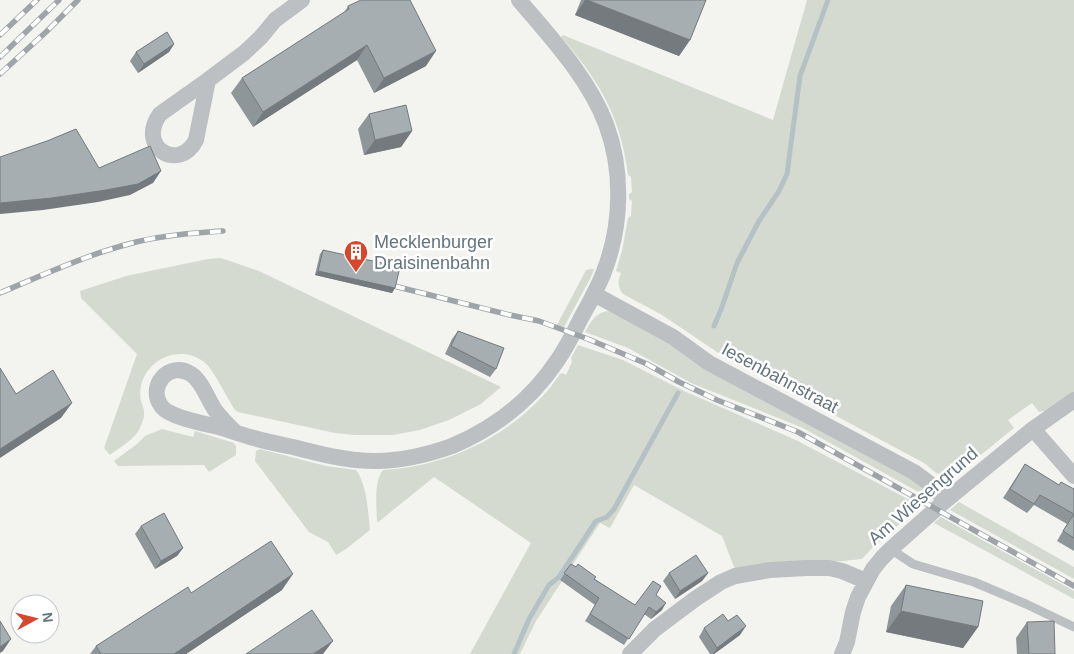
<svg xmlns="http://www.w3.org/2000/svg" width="1074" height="654" viewBox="0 0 1074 654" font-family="Helvetica,sans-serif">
<rect width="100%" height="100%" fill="#f3f3f0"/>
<!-- green -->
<path fill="#d5dad1" d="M807,0H1074V394L1050,410L1039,412L1032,403L1008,420L1014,428L956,475C940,480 936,472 924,463L717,352L662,315L623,294C617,287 618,281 621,273L616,271L622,251L628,218L631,216L632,201L629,199V194L632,192L631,177L628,175C621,117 599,80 561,37L563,35L773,120Z
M221,258L259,271L501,387L481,404L449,420L420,430L393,435H355L335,433L238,412L235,410C227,398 214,370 204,362C181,344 147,358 141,386C140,390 140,397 141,401C142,405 144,408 144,412C145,417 141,426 139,430C133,440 119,448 110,455L104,448L137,354L81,298L80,291L126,276L208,259Z
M592,269H594L591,277L564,327L557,325L586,270Z
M607,311L616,312L911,477L924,488L922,494L803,428L691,383L628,348L585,332C591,321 595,314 607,311Z
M578,345L623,360L684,391L796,440L921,506L874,546L862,559L736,572L722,536L634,485L610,528L600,523L536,621L520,654H470L531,543L434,477L377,523C377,508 373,482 383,470C442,467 500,441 541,398C548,391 554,382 560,374L563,373L566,375L572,362L571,358Z
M162,429L193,437L195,431L234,443L236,446V455L209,472L204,465L118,466L114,461L137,444L145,436Z
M260,449L326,466L356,470C367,484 368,512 370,530L346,549L336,555L328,542L309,532L255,461L256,451Z
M959,502L1074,567V579L950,510Z
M941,517L1074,591V599L934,523Z"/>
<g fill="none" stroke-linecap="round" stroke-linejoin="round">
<!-- stream -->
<path stroke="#b5c2c5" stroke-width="5" d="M714,326L722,307L737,263L759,221L779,191L787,174L800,76L828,0
M514,654L529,619L549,585L559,577L596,521L607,517L614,509L678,393"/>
<!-- service -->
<path stroke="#bcc0c3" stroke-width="9" d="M892,548L898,554L913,564L974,582L1026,604L1074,627"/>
<!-- minor -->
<path stroke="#bcc0c3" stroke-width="16" d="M208,80L196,140C179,173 136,147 160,114L208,80L244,53L261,37L275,20L302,0
M594,294L673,337L709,363L914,472L934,487L945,501
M1033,429L1074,476
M235,432C228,425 221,418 215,410C208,400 202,381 191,374C169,360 146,387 162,407C171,418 207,424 222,428C231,431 240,434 250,437C264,441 278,444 293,447C320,454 347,461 375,461C402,461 427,455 452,446C495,428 531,400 557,361C567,347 574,332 581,318C590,302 599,286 605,269C622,223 623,170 606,124C588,77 551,38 519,0
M630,654L655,629L695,599L721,582L735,576L770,570L806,568H829L842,571L866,581
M842,654L847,642L853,612L858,597L873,569L882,558L892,548L945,501L1033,429L1074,400"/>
<!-- rail casing -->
<g stroke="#9ea4a8" stroke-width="5.5">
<path id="rail" d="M0,35L37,0
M0,57L59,0
M0,74L46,32L78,0
M394,286L510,315L539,321L588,339L647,364L679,382L717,400L798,432L1074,586
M0,293C45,274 88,254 136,242C164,235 194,233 223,231"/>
</g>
<!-- rail -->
<use href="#rail" stroke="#fff" stroke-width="4" stroke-dasharray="11" stroke-linecap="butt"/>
</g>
<!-- wall -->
<path fill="#8f9699" d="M581,0H706L690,40L679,56L575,15Z
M348,6L426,66L374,93L357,60L253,127L231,93L242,78L344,13Z
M174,44L169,52L138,73L130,61L136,52Z
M369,114L412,131L401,147L364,155L358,129Z
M323,250L395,288L392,293L315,275L320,254Z
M458,331L496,369L490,377L445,354L452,339Z
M1025,464L1059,485L1074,489V551L1057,541L1067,524L1034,505L1027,513L1003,498Z
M141,526L183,548L177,556L155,569L135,534Z
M571,564L635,605L656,595L662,610L651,619L644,614L624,645L585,621L595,605L560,580Z
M669,573H708L702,581L675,599L663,581Z
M906,585L978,627L963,648L886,632L891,606Z
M282,590L186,654H90L96,646L191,593Z
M728,621L740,635L714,654H710L699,637L704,628Z
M1027,622L1055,654H1017L1016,638Z"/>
<!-- shaded-wall -->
<path fill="#747a7d" d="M585,0H587L690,40L679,56L575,15Z
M174,44L169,52L138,73L144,64Z
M367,45L357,60L253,127L263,112Z
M436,51L426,66L374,93L384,78Z
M412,131L401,147L364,155L375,140Z
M161,171L153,183L130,195L98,202L43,210L0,214V203Z
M318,271L395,288L392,293L315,275Z
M72,403L61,418L0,458V449Z
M183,548L177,556L155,569L161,561Z
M708,573L702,581L675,599L680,591Z
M293,574L282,590L186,654H174Z
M666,603L662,610L651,619L656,612Z
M901,611L978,627L963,648L886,632Z
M746,626L740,635L714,654H713L717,648Z
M11,639L3,651L0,653V647Z
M333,641L323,654H313Z"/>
<!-- building -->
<path fill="#a6aeb2" stroke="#747a7d" d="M361,0H410L436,51L384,78L367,45L263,112L242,78L349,9L348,6Z
M587,0H706L690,40Z
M167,32L174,44L144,64L136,52Z
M406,105L412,131L375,140L369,114Z
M76,129L99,168L150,146L161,171L138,184L106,190L52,198L0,203V157L47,141Z
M323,250L400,267L395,288L318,271Z
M458,331L504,348L496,369L451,346Z
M0,368L16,394L53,370L72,403L0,449Z
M1025,464L1059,485L1061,482L1074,489V538L1063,531L1074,514L1040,495L1034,504L1010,489Z
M164,513L183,548L161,561L141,526Z
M271,541L293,574L174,654H101L96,646L188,587L191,593Z
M696,555L708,573L680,591L669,573Z
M571,564L576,567L578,564L596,577L594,579L635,605L653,581L661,586L656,595L666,603L656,612L649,607L629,639L590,614L599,598L564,573Z
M906,585L983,601L978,627L901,611Z
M312,610L333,641L313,654H246Z
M723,614L728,621L737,615L746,626L717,648L704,628Z
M0,621L11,639L0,647Z
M1054,621L1055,654H1029L1027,622Z"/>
<!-- icons -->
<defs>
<g id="building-pin" transform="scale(1.25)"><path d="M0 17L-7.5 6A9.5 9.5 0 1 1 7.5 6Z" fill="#d6482d" stroke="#fff"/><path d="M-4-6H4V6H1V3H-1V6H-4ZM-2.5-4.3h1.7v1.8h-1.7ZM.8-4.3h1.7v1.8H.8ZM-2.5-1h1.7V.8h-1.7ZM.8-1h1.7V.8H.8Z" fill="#fff"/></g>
</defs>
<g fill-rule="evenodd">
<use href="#building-pin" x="356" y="252"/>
</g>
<g text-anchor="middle" stroke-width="5" stroke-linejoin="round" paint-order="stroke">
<!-- poi labels -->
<g font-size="18" fill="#64757f" stroke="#fff" text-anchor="start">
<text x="374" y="248">Mecklenburger<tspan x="374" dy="21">Draisinenbahn</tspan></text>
</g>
<!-- street labels -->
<g font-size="18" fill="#64757f" stroke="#fff">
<text transform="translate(780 378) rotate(28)" y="6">Iesenbahnstraat</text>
<text transform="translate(923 496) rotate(-41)" y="6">Am Wiesengrund</text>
</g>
</g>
<!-- north arrow -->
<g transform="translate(35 619) rotate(83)"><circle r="24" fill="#ffffff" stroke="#c1c8cc"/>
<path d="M0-4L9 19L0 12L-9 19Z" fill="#d6482d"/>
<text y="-8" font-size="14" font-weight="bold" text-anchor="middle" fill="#64757f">N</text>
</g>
</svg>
